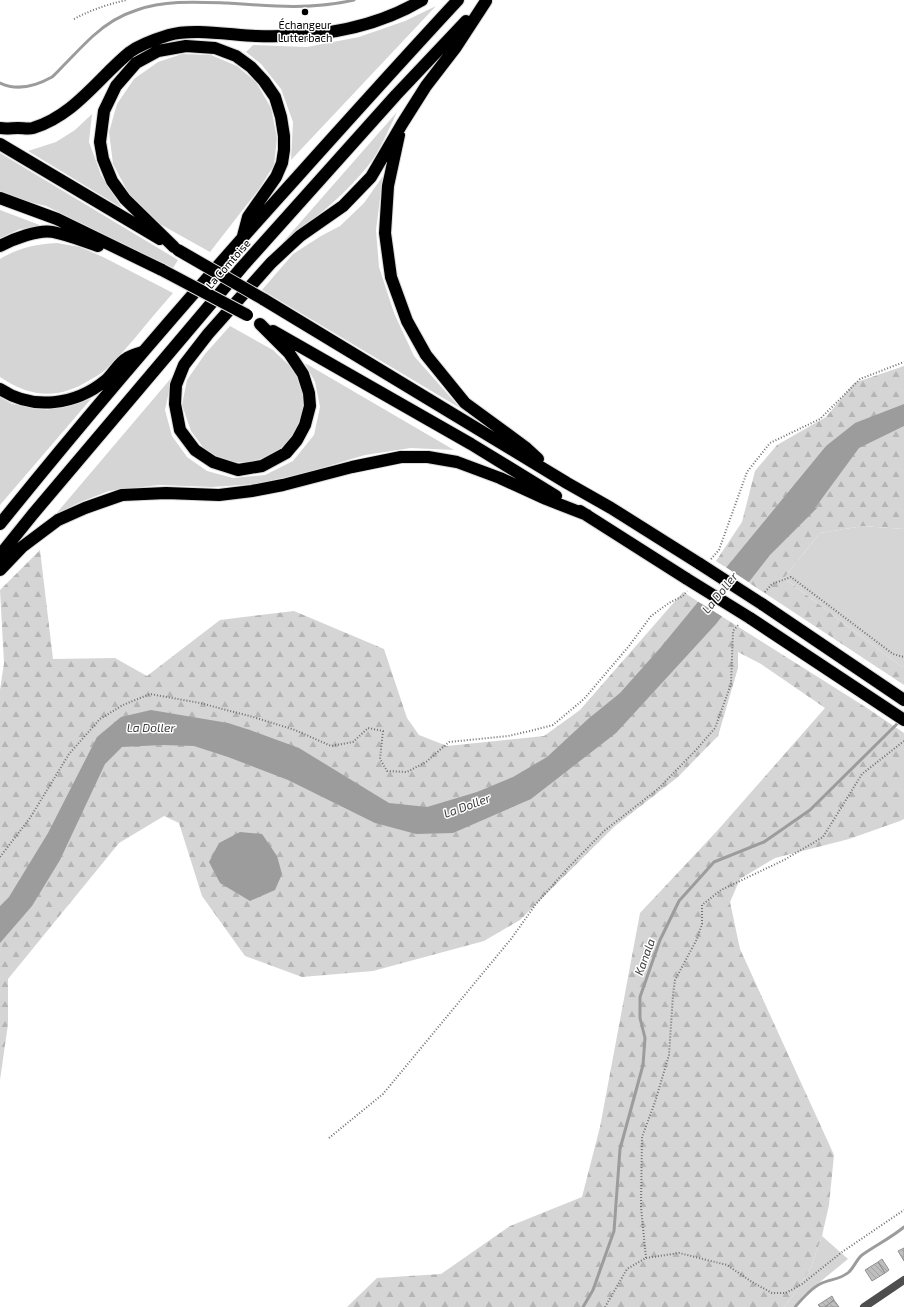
<svg xmlns="http://www.w3.org/2000/svg" width="904" height="1307" viewBox="0 0 904 1307" font-family="'Exo 2',sans-serif">
<defs>
<pattern id="forest-firs" width="22" height="20" patternUnits="userSpaceOnUse"><rect width="22" height="20" fill="#d5d5d5"/><path d="M5 1l3.5 6h-7zM16 11l3.5 6h-7z" fill="#b5b5b5"/></pattern>
<pattern id="building-back-hatch" width="6" height="6" patternUnits="userSpaceOnUse"><rect width="6" height="6" fill="#bebebe"/><path d="M-1 5l2 2M0 0l6 6M5-1l2 2" fill="none" stroke="#a2a2a2"/></pattern>
</defs>
<rect width="100%" height="100%" fill="#fff"/>
<!-- grass -->
<path fill="#d5d5d5" d="M436,6L291,160L293,122L281,89L261,64L246,52L253,45L307,47L359,37L405,21Z
M182,54L211,55L237,66L256,82L271,108L277,138L274,165L259,189L210,252L158,223L129,194L113,164L109,132L117,104L134,79L158,62Z
M397,112C387,133 378,156 362,173C338,202 306,224 277,249Z
M92,114L89,142L101,175L122,208L28,151L56,142L75,130Z
M0,153L178,260L173,268L46,206L0,195Z
M383,176L376,230L379,267L394,313L414,356L460,408L262,290L293,254L321,236L340,226L364,203Z
M0,210L45,227L20,229L0,238Z
M57,243L80,247L103,257L173,293C160,308 147,323 135,338C125,349 115,361 104,371C99,375 93,378 88,381C58,400 29,397 0,377V259C18,248 36,244 57,243Z
M230,326L273,350L294,370L304,393L302,418L290,440L274,454L252,462H227L205,450L191,431L182,405L187,380L205,354Z
M305,363L454,450L411,448L365,455L308,472L256,484L212,487L159,485L109,491L78,503L55,515L172,377L165,410L172,436L187,457L207,471L233,478L265,475L293,461L314,435L320,407L315,382Z
M0,397L12,404L47,410L91,399L0,505Z
M863,526L904,529V665L902,667L784,578L820,533Z
M822,1236L848,1259L804,1295L793,1307H784L796,1292L811,1267Z"/>
<!-- forest -->
<path fill="url(#forest-firs)" d="M904,366V529L863,526L820,533L784,578L902,667L904,665V685L716,561L742,522L755,471L777,445L826,417L854,383Z
M40,550L53,659L115,658L147,676L220,620L294,611L384,649L407,718L419,735L447,746L544,736L580,710L683,592L867,708L904,733V819L900,821L849,839L775,858L740,879L730,902L740,949L834,1155L829,1205L822,1236L811,1267L796,1292L784,1307H347L377,1278L441,1274L510,1226L582,1197L600,1127L640,913L717,831L825,708L761,664L738,652V668L718,736L678,777L615,826L520,920L484,941L373,971L302,977L245,956L202,896L179,823L164,816L119,843L8,979V1024L0,1080V690L4,663L0,590Z"/>
<!-- water -->
<path fill="#9c9c9c" d="M904,404V426L859,448L815,508L818,507L770,555L716,624L616,733L531,799L453,833L416,834L375,823L288,780L228,757L194,746L162,745L122,747L105,764L60,860L32,906L0,943V906L9,897L48,833L97,737L121,717L151,710L228,723L250,730L299,748L389,803L427,807L477,792L513,777L547,757L588,719L620,693L661,647L826,446L855,423Z
M240,832L262,834L277,856L282,874L275,890L250,901L220,883L209,862L219,843Z"/>
<!-- pier -->
<path fill="#fff" d="M724,566L750,583L723,617L697,601Z"/>
<g fill="none" stroke-linecap="round" stroke-linejoin="round">
<!-- stream -->
<path stroke="#9c9c9c" stroke-width="3" d="M0,83C17,91 36,86 52,77C56,74 59,70 63,66C73,56 82,46 93,36C105,25 121,15 137,10C165,0 197,2 227,3C269,6 312,10 354,0
M583,1307L593,1290L614,1231L620,1149L643,1065L645,1038L640,1018V997L660,940L679,901L714,862L764,842L810,810L900,721
M795,1307C801,1300 812,1288 820,1284C829,1279 840,1280 849,1272C854,1267 857,1259 862,1255C876,1245 891,1238 904,1227"/>
</g>
<!-- building -->
<path fill="url(#building-back-hatch)" stroke="#929292" d="M904,1248V1261L898,1251Z
M882,1259L889,1270L885,1273L878,1262Z
M878,1262L885,1273L872,1281L865,1270Z
M832,1296L834,1300L825,1307H820L818,1305Z
M834,1300L839,1307H825Z"/>
<g fill="none" stroke-linecap="round" stroke-linejoin="round">
<!-- highway casing -->
<g stroke="#dbdbdb" stroke-width="14">
<path id="highway" d="M0,128C6,129 12,128 18,128C23,128 29,129 33,128C75,115 98,78 130,52C141,44 156,39 169,35C192,28 231,35 256,36C313,38 372,30 422,0
M399,135L388,186L385,233L391,277L407,321L426,355L465,403L525,447L538,459
M0,144L160,239
M0,198L57,219L162,270
M0,246C13,239 39,229 53,232C68,235 83,241 98,246
M174,247L125,199L112,181L103,159L100,142L104,111L116,86L136,63L158,51L186,46L215,48L236,56L251,67L264,81L275,97L281,117L284,136V150L282,163L276,177L248,217L243,236
M263,299L567,483L611,508L700,564
M260,324L289,353L303,374L309,393L310,406L305,425L297,440L286,453L262,466L238,470L213,462L195,450L180,430L175,404L176,385L184,365L208,334L271,263L300,236L343,206L371,177L402,124L426,86L456,47L486,1
M273,331L471,444L556,496
M0,389C33,411 76,405 106,380C113,374 119,362 127,358C132,355 137,354 142,352
M580,511L687,579
M0,524C96,405 196,289 298,176C351,117 404,58 458,0
M0,555L33,514L242,267L396,95L466,21
M0,570L22,547L58,520L85,508L122,495L166,493L219,495L252,491L283,485L352,467L401,457H428L457,462L500,478L546,499L587,515
M762,604L904,700
M750,618L904,720"/>
</g>
<!-- path -->
<path stroke="#707070" stroke-width="2" stroke-dasharray="1 2" stroke-linecap="butt" d="M74,19C91,10 108,4 127,0
M711,559L719,550L747,472L770,443L820,419L860,379L904,362
M765,592L772,584L791,577L893,654L904,657
M0,857L30,818L69,754L100,719L123,705L150,694L200,703L253,717L295,730L331,746L353,742L368,728L383,731L380,759L387,771L407,772L426,762L449,742L508,736L530,731L553,725L584,699L629,646L651,616L669,603L683,596L687,591
M329,1138L383,1094L511,939L536,904L567,869L604,831L658,789L696,750L715,728L731,684L733,631L739,624
M646,1258L679,1253L727,1265L752,1282L772,1293H786L802,1284L842,1252L904,1210
M605,1307L627,1269L646,1258L641,1207L642,1137L655,1102L669,1055L673,995L675,980L697,939L702,924V905L721,890L784,860L823,837L862,774L904,741"/>
<!-- street -->
<path stroke="#4e4e4e" stroke-width="8" d="M864,1307L904,1280"/>
<!-- highway -->
<use href="#highway" stroke="#000" stroke-width="12"/>
<!-- highway-bridge casing -->
<g stroke="#dbdbdb" stroke-width="14" stroke-linecap="butt">
<path id="highway-bridge" d="M178,250L263,299
M162,270L247,315
M700,564L762,604
M687,579L750,618"/>
</g>
<!-- highway-bridge -->
<use href="#highway-bridge" stroke="#000" stroke-width="12"/>
</g>
<!-- markers -->
<circle fill="#000" stroke="#fff" stroke-width="1.5" cx="305" cy="12" r="4"/>
<g text-anchor="middle" stroke-width="3" stroke-linejoin="round" paint-order="stroke">
<!-- poi labels -->
<g font-size="11" fill="#000" stroke="#fff">
<text x="305" y="29">Échangeur<tspan x="305" dy="13">Lutterbach</tspan></text>
</g>
<!-- street labels -->
<g font-size="11" fill="#000" stroke="#fff">
<text transform="translate(228 264) rotate(-49)" y="4">La Comtoise</text>
</g>
<!-- water labels -->
<g font-size="12" font-style="italic" fill="#3d3d3d" stroke="#fff">
<text transform="translate(720 593) rotate(-51)" y="4">La Doller</text>
<text x="151" y="732">La Doller</text>
<text transform="translate(467 806) rotate(-20)" y="4">La Doller</text>
<text transform="translate(645 957) rotate(-70)" y="4">Kanala</text>
</g>
</g>
</svg>
